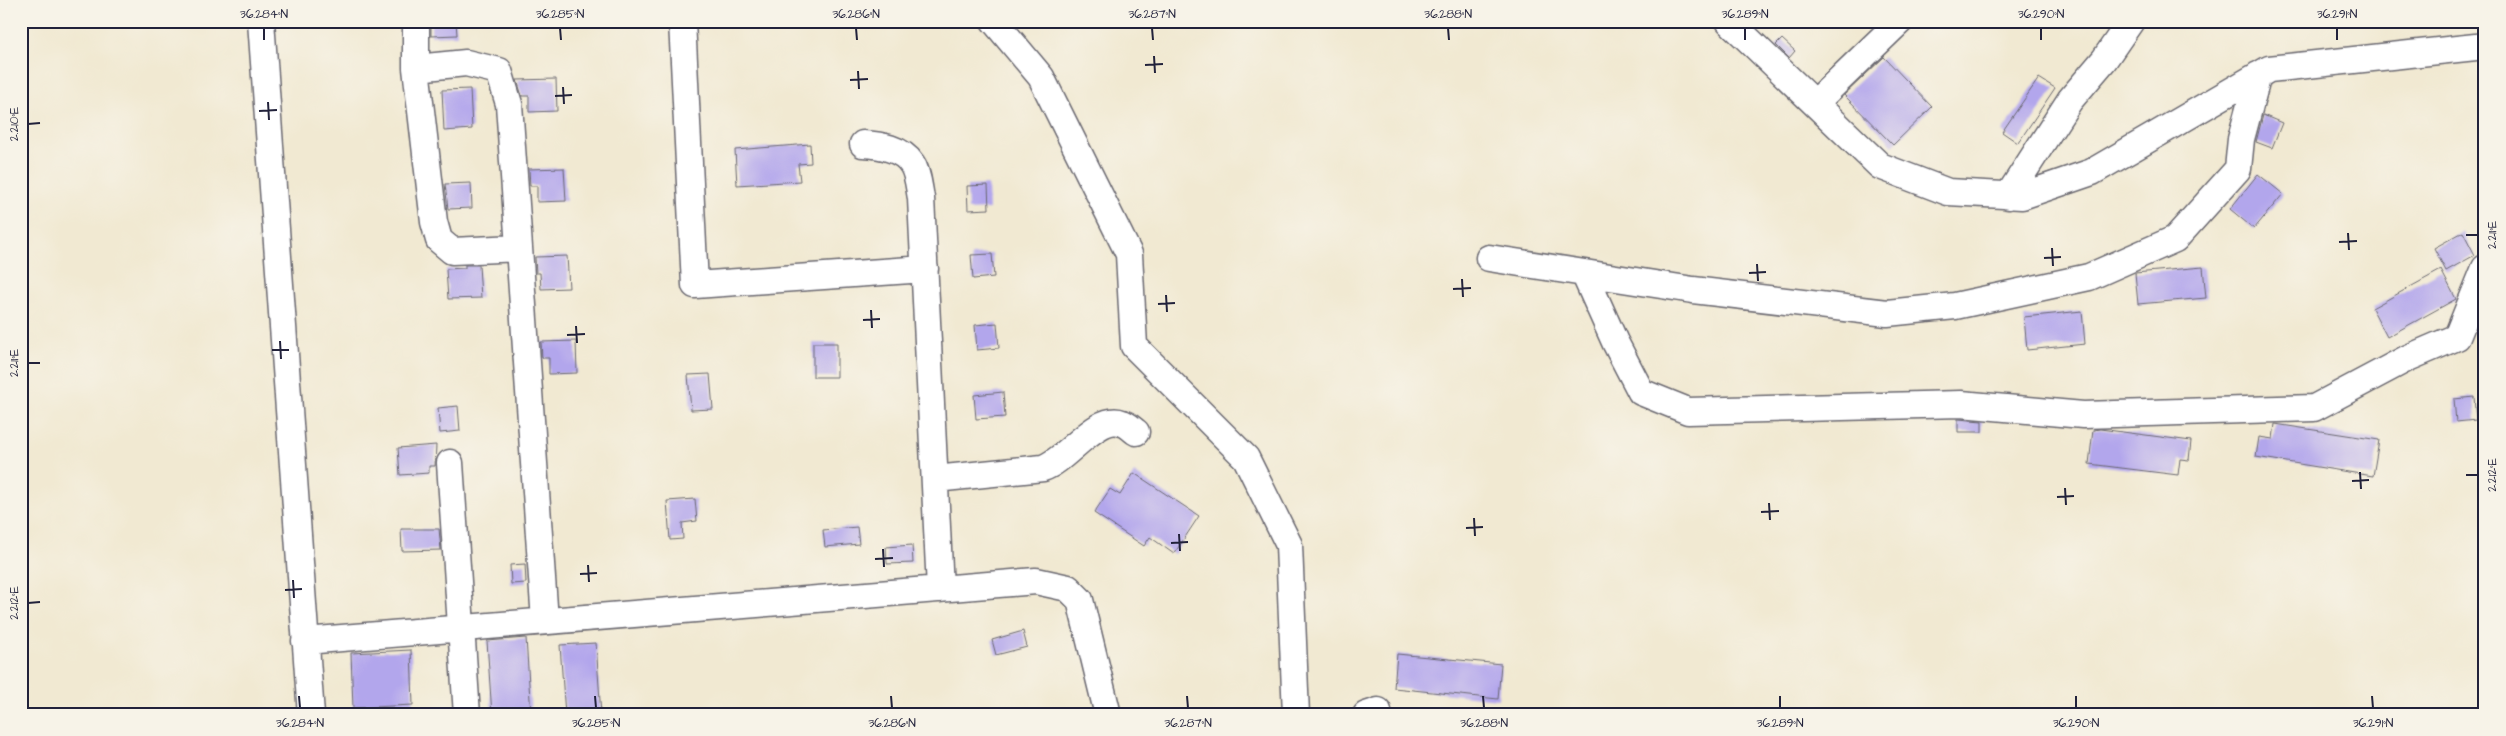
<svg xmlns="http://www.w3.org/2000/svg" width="2506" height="736" viewBox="0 0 2506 736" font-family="'Architects Daughter',sans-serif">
<rect width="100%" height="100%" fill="#f7f3e8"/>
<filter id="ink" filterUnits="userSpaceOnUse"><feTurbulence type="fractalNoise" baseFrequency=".02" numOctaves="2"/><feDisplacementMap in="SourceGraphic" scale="10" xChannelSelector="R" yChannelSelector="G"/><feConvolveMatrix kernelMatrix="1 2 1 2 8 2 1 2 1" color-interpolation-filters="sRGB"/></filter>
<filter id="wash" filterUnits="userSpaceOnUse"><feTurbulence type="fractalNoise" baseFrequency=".0096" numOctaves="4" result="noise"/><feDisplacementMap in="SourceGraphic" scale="20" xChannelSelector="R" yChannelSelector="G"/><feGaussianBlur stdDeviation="1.12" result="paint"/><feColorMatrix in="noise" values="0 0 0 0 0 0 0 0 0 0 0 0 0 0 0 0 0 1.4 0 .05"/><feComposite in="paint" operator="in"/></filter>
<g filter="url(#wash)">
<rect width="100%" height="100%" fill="#f1e9d2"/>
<g id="blocks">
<!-- building -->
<path fill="#b2a6ec" d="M431,21H456L457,35L431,36Z
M1782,39L1795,51L1789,58L1776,45Z
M1884,57L1932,107L1893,145L1844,95Z
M2039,78L2055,88L2018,143L2002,132Z
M556,79L557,111L529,112V96H522L517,80Z
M470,89L472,129L444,131L442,90Z
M2263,115L2282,123L2272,148L2256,142Z
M810,144L811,163L798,164L800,181L737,185L735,150Z
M564,168L566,201L537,202V186H530L529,169Z
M2258,174L2283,194L2254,229L2230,209Z
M471,183L472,208L448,209L445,184Z
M988,185L989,209L968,210L967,186Z
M2463,232L2475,255L2446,271L2434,248Z
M992,254L994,277L973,279L971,255Z
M567,256L569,288L541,289L540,273H536L535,257Z
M465,265H479L481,298L448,299L446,269L465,268Z
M2203,267L2206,298L2138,304L2135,273Z
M2441,270L2456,299L2387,337L2372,308Z
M2082,311L2085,344L2027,350L2024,317Z
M997,323L999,348L977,350L975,325Z
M576,341L577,373L549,374V358H542L541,342Z
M813,343H837V377H813Z
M710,374L713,409L691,410L688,375Z
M1003,392L1005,417L976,419L974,395Z
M2474,397L2476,420L2456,422L2454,399Z
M458,406L460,431L440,433L438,408Z
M1958,419L1982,421V432H1958Z
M2275,424L2379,440L2373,476L2256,457L2259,437L2273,439Z
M2100,429L2191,441L2189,460L2180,459L2178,475L2089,464L2093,430Z
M436,445L435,466H429V473L400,475L398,448Z
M1134,473L1199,516L1174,554L1150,537L1144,546L1094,513L1110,489L1120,495Z
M695,499L697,521L682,523L683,539L670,540L667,501Z
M857,527L859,544L825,547L823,530Z
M401,529H439L441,550L402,551Z
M912,545L913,563L887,564L886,547Z
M525,564L526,583L511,584L510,565Z
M1023,631L1027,647L996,655L992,640Z
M526,638L531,715H492L487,641Z
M596,643L601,715H565L560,645Z
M411,650L413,705L353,708L351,653Z
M1397,654L1501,664L1498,699L1394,688Z"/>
</g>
</g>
<g filter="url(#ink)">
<use href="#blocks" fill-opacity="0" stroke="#6a6870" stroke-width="1"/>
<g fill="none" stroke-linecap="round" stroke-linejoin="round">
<!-- minor casing -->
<g stroke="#6a6870" stroke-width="29">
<path id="minor" d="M261,21L311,715
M416,21V68L434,222L439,240L452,251L519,248
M682,21L695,285L925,269
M994,21L1041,77L1129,254L1134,346L1246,458L1289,545L1296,715
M1729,21L1880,166L1948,192L2022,196L2092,172L2269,69L2485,46
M416,68L466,63L499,71L509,104L545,621
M1815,103L1900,21
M863,144C880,145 902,148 912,164C918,173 919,188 921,198L940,589
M2008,196L2070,100L2104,60L2131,21
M1489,258L1693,290L1887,313L1955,306L2089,277L2175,239L2238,169L2241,139L2258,75
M1584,273L1615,342L1641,392L1688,411L1961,404L2083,415L2314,408L2408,358L2457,337L2485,268
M450,463L467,715
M935,479L1043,468C1067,460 1098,413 1122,423C1127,424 1132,429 1136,432
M305,641L1036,581L1068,588L1080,600L1108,715
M1366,715L1378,711"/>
</g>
<!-- minor -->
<use href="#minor" stroke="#fff" stroke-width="26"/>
</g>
</g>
<!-- ticks -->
<path fill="none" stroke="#22223b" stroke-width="2" d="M264,28V40M560,28L561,40M856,28L857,40M1152,28L1153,40M1448,28L1449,40M1745,28V40M2041,28V40M2337,28V40M1154,56L1155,73M1145,65L1163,64M858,71L859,89M850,80L868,79M563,87L564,104M555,96L572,95M268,102L269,120M259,111L277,110M28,124L40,123M2348,233L2349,250M2466,235H2478M2339,242L2357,241M2052,248L2053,266M2044,258L2061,257M1757,264L1758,281M1749,273L1766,272M1462,279L1463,297M1453,289L1471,288M1166,295L1167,312M1158,304L1175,303M871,310L872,328M863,320L880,319M576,326L577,343M567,335L585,334M280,341L281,359M272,350H289M28,363H40M2360,472L2361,489M2466,475H2478M2352,481L2369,480M2065,488L2066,505M2057,497L2074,496M1769,503L1770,520M1761,512L1779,511M1474,518L1475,536M1466,528L1483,527M1179,534L1180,551M1171,543L1188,542M883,549L884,567M875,559L893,558M588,565L589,582M580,574L597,573M293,580L294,598M285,590L302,589M28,603L40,602M299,696L300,708M595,696L596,708M891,696L892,708M1187,696L1188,708M1483,696L1484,708M1780,696V708M2076,696V708M2372,696L2373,708"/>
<!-- margin -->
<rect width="2506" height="736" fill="none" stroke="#f7f3e8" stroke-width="55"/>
<rect x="28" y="28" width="2450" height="680" fill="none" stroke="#22223b" stroke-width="2"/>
<g font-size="12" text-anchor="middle" fill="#22223b">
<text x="264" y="18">36.284°N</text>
<text x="560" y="18">36.285°N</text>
<text x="856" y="18">36.286°N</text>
<text x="1152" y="18">36.287°N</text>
<text x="1448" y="18">36.288°N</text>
<text x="1745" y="18">36.289°N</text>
<text x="2041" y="18">36.290°N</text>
<text x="2337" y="18">36.291°N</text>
<text transform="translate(14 124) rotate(-90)" y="4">2.210°E</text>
<text transform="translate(2492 235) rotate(-90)" y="4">2.211°E</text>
<text transform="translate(14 363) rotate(-90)" y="4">2.211°E</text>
<text transform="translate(2492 475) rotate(-90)" y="4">2.212°E</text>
<text transform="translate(14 603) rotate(-90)" y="4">2.212°E</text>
<text x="300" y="727">36.284°N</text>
<text x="596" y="727">36.285°N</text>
<text x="892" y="727">36.286°N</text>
<text x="1188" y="727">36.287°N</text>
<text x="1484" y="727">36.288°N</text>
<text x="1780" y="727">36.289°N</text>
<text x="2076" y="727">36.290°N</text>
<text x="2373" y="727">36.291°N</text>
</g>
</svg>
